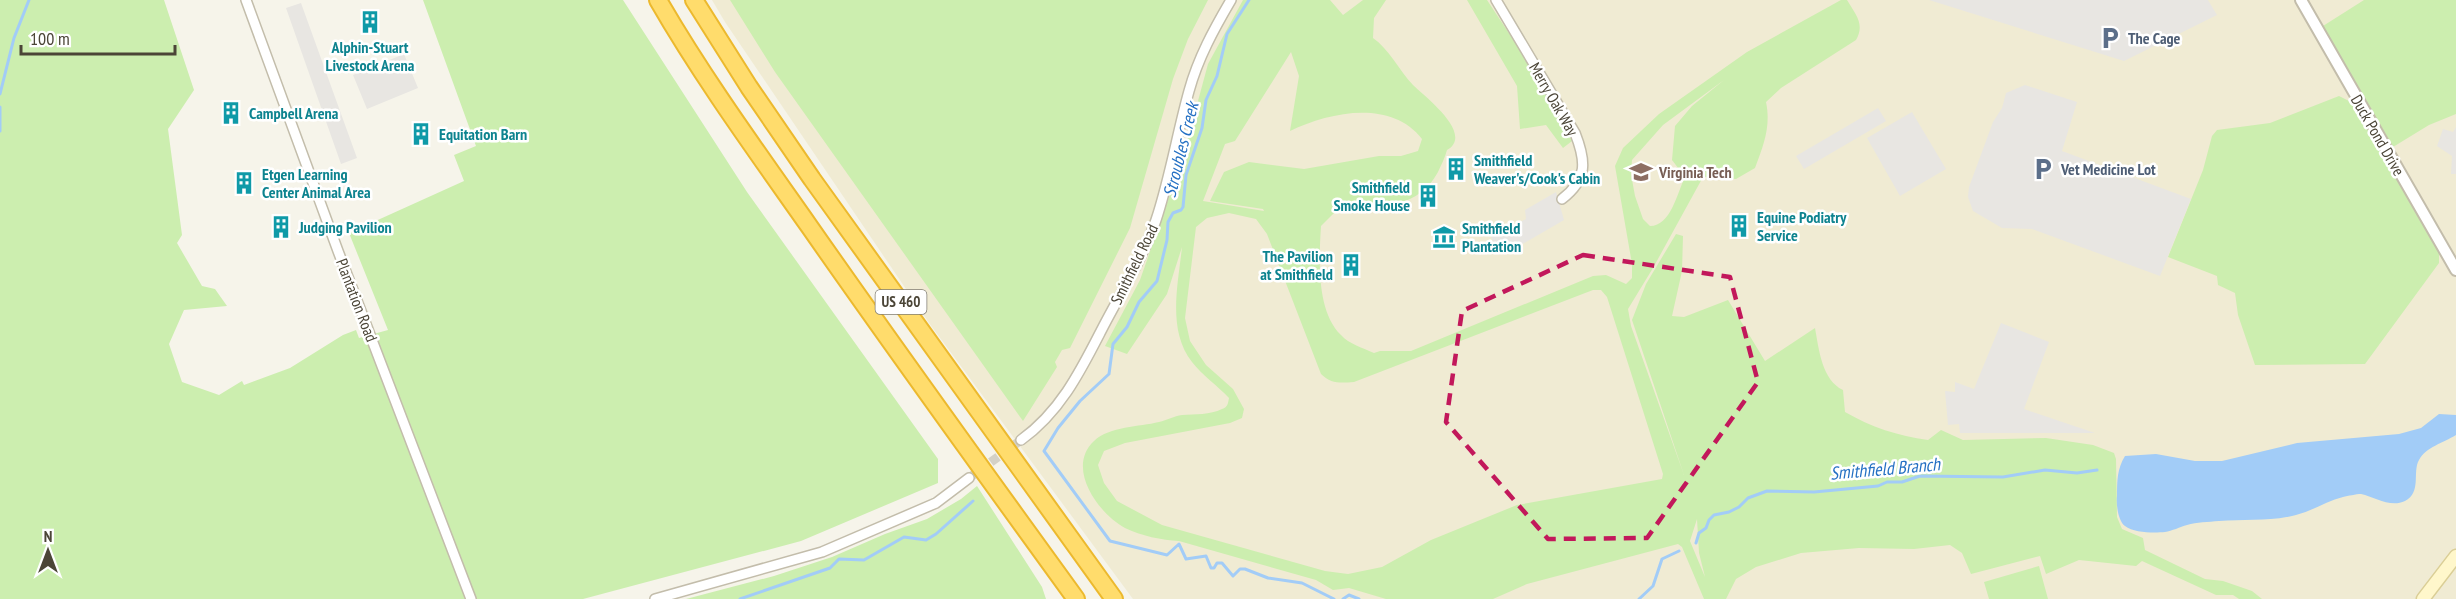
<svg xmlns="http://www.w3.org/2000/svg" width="2456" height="599" viewBox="0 0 2456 599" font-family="'PT Sans Narrow',sans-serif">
<rect width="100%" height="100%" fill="#f6f4ea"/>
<!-- education -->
<path fill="#f0ebd3" d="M712,0H2456V599H1133L929,323L725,22Z"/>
<!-- green -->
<path fill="#cceeaf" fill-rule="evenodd" d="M0,0H164L194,90L168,129L182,235L177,243L202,286L215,289L227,306L184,310L169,344L182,382L219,395L242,381L244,385L290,368L343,335L356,330L359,338L388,330L349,233L464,181L454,155L476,146L423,0H623L747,192L938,459V483L801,541L583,599H0Z
M730,0H1208L1188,39L1173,79L1130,228L1070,348L1062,350L1055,362L1057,367L1023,421L775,72Z
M1243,0H1330L1343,15L1363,0H1386L1374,18L1373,38C1389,49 1399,70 1413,85C1424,96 1475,134 1447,150C1445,158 1441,165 1438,172C1416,212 1377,205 1338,209L1321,226C1319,258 1316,311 1341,335C1349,344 1363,348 1374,353L1380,351H1411L1593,276L1606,275L1626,284L1632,278V264L1615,166L1623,148L1659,114L1747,52L1841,0H1847C1856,15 1865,24 1856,40L1781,88L1766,102C1771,126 1764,144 1755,168L1736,179L1703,177L1653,268L1628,309L1631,326L1684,475L1632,320L1646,284L1676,234L1683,236L1682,271L1672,316L1684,317L1728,300L1765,361L1815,328C1819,350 1822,380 1843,390L1845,412C1871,427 1898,436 1928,440L1941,430L1963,440L2046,438L2093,445L2114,453L2116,459L2117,517L2122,529L2143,538L2145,550L2205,579L2223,581L2252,591L2262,599H2239L2233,595H2216L2142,561L2136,566L2079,560L2046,574L2040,556L1971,574L1962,553L1950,545L1914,549L1859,548L1801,553L1756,567L1736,579L1726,599H1704L1682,547L1678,544L1527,584L1493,599H1386L1349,588L1333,590L1316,580L1179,541C1162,540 1141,536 1125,528C1099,514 1065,468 1094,441C1110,426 1139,427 1159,422C1167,420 1174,416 1182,415C1195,414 1210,415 1222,409C1228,407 1228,403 1229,398C1218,386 1202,375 1192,362C1167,330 1178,285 1182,247L1167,294L1127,354L1105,346L1140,280L1182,160L1208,64ZM1291,52L1299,76L1290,131C1330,112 1391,99 1422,139L1418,151L1401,156H1379L1304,169L1249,162L1224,172L1210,201L1263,209L1264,211L1203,201L1225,144L1235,141ZM1724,80L1692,106L1675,126L1672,160L1685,177C1677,193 1671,226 1650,226L1643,219L1635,196L1631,174L1632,160L1663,125ZM1229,213L1256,219L1267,234L1321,374C1331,384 1340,383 1354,382L1593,290H1601L1607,297L1663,474L1662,479L1517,505L1431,540L1382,567L1348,574L1325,571L1162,525L1117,501L1104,483L1098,465L1104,451L1125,443L1230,423L1242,418L1244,409L1233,389L1206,365L1190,341L1185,318L1196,227L1207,218ZM1697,519L1699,553L1705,577L1690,541Z
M1467,0H1487L1532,68L1572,141L1563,148L1546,125L1520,129L1517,86Z
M2364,0H2456V114L2429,125L2393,147L2323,26Z
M2339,96L2349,101L2354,106L2439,252V263L2365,364L2255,365L2238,315L2235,293L2218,285L2217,276L2168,257L2203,170L2212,136L2217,130L2270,123Z
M977,486L1042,587L1046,599H686L774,576L832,557L885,534L927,519L961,499Z
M2039,566L2048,599H1989L1984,582Z"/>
<!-- parking -->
<path fill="#e8e6e2" d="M1929,0H2208L2217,15L2124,61Z
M301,3L357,158L341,164L286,8Z
M404,54L418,88L367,109L353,75Z
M2025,85L2077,102L2062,151L2191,199L2160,276L2032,229L2002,228L1973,211L1968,197L1969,187L1993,122L2002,108L2006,93Z
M1878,108L1886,121L1804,169L1796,156Z
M1912,112L1946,169L1900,196L1867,138Z
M2456,127V174H2451L2452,156L2437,146L2443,129L2453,132Z
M1556,192L1564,220L1507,253L1502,245L1495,246L1491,237L1526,219L1525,210Z
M2001,323L2049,342L2024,409L2095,433H1960L1959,424L1948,425L1945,391L1955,392V382L1974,389Z"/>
<!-- water -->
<path fill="#a2ccf7" d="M2439,414L2456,415V435C2443,443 2426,447 2419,460C2412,472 2422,492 2405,501C2390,508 2375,497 2361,494C2356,494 2348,496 2343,497C2327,501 2312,511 2296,515C2270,522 2245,519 2219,521C2208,522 2197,522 2187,525C2180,527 2172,531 2165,532C2154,533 2134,533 2125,526C2118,521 2116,504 2117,496C2117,481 2117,469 2125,456L2156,454L2195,461H2222L2297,443L2399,434L2421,428Z"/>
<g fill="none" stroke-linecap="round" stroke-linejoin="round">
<!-- stream -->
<path stroke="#a2ccf7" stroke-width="3" d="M1249,0L1227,34L1217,76L1206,100L1202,128L1186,175L1183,207L1181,210L1173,213L1168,222L1167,240L1157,281L1139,302L1127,327L1113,344L1109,374L1080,401L1058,428L1044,451L1110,541L1167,555L1179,544L1186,559L1206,556L1211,568H1214L1217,563H1222L1233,576L1240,569H1245L1268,578L1302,583L1334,599
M0,94L14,38L29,0
M0,107V131
M1696,543L1699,533L1706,528L1709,520L1714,515L1729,512L1739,507L1748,498L1767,491L1814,492L1878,486L1887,482H1902L1920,476L2003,477L2045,470L2077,473L2097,470
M740,599L830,568L839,559L864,560L904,537L926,540L936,534L973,501
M1343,599L1349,595L1359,599
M1639,599L1653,586L1662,559L1679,551"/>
<!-- minor-tunnel -->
<path stroke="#d4d1c6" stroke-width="9" stroke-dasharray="9 4.5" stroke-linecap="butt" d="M969,478L1021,440"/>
<!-- minor casing -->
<g stroke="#c3bdab" stroke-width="12">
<path id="minor" d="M246,0L338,251L471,599
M1496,0L1575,133C1586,161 1588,179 1562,199
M1021,440C1060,412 1080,372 1101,331C1120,294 1143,258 1156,220C1170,178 1177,134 1189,91C1198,58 1214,29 1231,0
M655,599L822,552L936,503L969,478"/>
</g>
<!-- tertiary casing -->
<g stroke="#c3bdab" stroke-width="14">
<path id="tertiary" d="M2301,0L2456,270"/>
</g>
<!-- secondary casing -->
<g stroke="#dace96" stroke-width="15">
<path id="secondary" d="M2423,599L2456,556"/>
</g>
<!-- motorway casing -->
<g stroke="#ecb92e" stroke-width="20">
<path id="motorway" d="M658,0C703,78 757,152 809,226C897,352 986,475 1076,599
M694,0L749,87L812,179L1114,599"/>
</g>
<!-- minor -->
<use href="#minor" stroke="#fff" stroke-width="9"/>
<!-- tertiary -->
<use href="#tertiary" stroke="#fff" stroke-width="10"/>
<!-- secondary -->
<use href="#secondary" stroke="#fff7cb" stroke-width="12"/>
<!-- motorway -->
<use href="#motorway" stroke="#ffdc6c" stroke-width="16"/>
</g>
<!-- marked area -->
<path fill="none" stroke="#c2185b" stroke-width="4.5" stroke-dasharray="12 8" stroke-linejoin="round" d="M1583,255L1730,277L1758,382L1647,538L1548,539L1446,422L1462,311Z"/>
<!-- icons -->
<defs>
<g id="building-bare" transform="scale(1.8)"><path d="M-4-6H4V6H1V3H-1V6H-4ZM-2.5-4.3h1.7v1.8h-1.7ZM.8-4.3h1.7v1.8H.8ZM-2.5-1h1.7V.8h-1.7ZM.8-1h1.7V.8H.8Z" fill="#0f9aa8" stroke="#fff" stroke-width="2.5" paint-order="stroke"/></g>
<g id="parking-bare" transform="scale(1.8)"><path d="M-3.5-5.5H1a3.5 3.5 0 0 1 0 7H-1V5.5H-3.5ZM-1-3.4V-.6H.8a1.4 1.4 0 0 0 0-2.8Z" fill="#5c6f8a" stroke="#fff" stroke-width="2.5" paint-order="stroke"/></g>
<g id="university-bare" transform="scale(1.8)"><path d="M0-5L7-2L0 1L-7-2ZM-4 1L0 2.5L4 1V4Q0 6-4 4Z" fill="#8d6e63" stroke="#fff" stroke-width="2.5" paint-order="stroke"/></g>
<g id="museum-bare" transform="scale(1.8)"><path d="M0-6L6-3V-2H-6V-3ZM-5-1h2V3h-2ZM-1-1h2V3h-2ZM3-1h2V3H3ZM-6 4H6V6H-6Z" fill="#0f9aa8" stroke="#fff" stroke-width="2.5" paint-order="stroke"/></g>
</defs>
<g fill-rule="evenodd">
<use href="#building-bare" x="370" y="22"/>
<use href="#parking-bare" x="2110" y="38"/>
<use href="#building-bare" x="231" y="113"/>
<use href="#building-bare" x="421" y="134"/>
<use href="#building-bare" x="1456" y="169"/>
<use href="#parking-bare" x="2043" y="169"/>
<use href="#university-bare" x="1641" y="172"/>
<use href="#building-bare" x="244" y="183"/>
<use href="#building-bare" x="1428" y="196"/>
<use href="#building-bare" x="1739" y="226"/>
<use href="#building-bare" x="281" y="227"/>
<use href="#museum-bare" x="1444" y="237"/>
<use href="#building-bare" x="1351" y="265"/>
</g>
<g text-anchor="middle" stroke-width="5" stroke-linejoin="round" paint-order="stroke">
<!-- shield labels -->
<rect fill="#fff" stroke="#817d73" stroke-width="1.5" x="875.5" y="290" width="51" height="24" rx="4.5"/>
<g font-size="15" font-weight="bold" fill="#4b4537">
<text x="901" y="307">US 460</text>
</g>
<!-- service labels -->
<g font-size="16" font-weight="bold" fill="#4e5e75" stroke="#fff" text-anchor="start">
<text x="2128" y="44">The Cage</text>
<text x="2061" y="175">Vet Medicine Lot</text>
</g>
<!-- culture labels -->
<g font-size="16" font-weight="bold" fill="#0d838f" stroke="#fff" text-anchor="start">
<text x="370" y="53" text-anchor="middle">Alphin-Stuart<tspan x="370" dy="18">Livestock Arena</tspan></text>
<text x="249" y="119">Campbell Arena</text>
<text x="439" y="140">Equitation Barn</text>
<text x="1474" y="166">Smithfield<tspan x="1474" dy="18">Weaver's/Cook's Cabin</tspan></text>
<text x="262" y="180">Etgen Learning<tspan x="262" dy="18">Center Animal Area</tspan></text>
<text x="1410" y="193" text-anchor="end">Smithfield<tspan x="1410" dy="18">Smoke House</tspan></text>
<text x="1757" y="223">Equine Podiatry<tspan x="1757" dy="18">Service</tspan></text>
<text x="299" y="233">Judging Pavilion</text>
<text x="1462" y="234">Smithfield<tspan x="1462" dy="18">Plantation</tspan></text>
<text x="1333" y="262" text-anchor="end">The Pavilion<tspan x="1333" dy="18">at Smithfield</tspan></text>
</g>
<!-- street labels -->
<g font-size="16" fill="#4b4537" stroke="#fff">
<text transform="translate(1554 99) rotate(60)" y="6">Merry Oak Way</text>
<text transform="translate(2378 135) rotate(60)" y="6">Duck Pond Drive</text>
<text transform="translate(1134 264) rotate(-64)" y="6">Smithfield Road</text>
<text transform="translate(357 300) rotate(69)" y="6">Plantation Road</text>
</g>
<!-- education labels -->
<g font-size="16" font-weight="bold" fill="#785e54" stroke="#fff" text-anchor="start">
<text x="1659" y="178">Virginia Tech</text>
</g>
<!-- water labels -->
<g font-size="18" font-style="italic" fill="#2470c3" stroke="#fff">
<text transform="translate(1181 150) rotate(-76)" y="6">Stroubles Creek</text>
<text transform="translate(1885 469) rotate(-5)" y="6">Smithfield Branch</text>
</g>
</g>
<!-- north arrow -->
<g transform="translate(48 551)" stroke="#ffffff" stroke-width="4.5" paint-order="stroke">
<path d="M0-4.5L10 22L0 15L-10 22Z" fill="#4b4537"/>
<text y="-9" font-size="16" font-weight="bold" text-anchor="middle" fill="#4b4537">N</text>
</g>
<!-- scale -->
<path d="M21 45v9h154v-9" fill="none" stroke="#4b4537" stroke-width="3"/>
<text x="30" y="45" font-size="18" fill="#4b4537" stroke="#ffffff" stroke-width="4.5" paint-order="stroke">100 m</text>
</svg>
